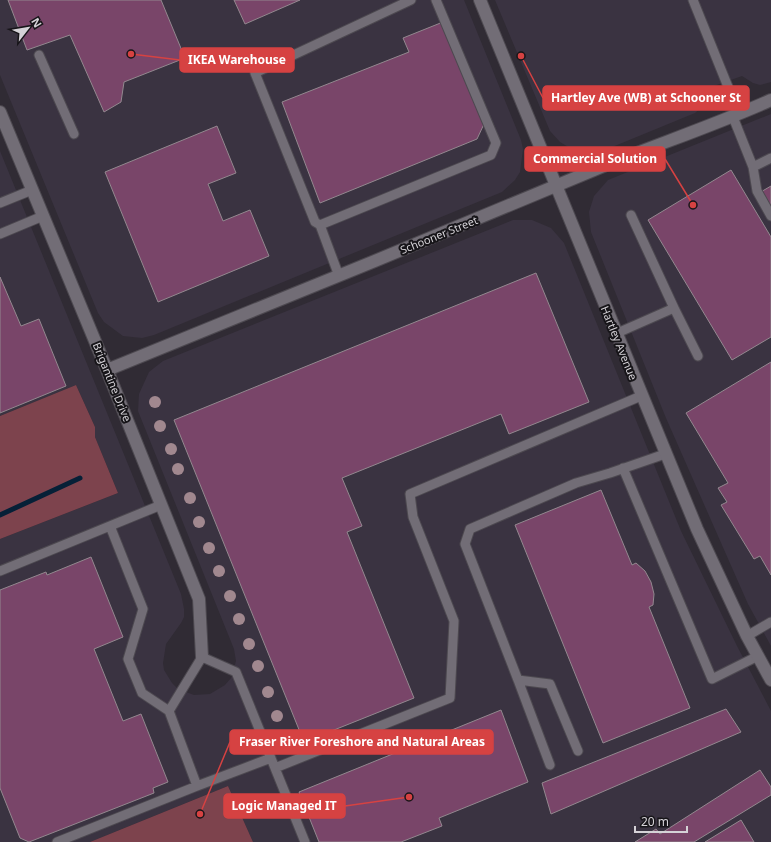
<svg xmlns="http://www.w3.org/2000/svg" width="771" height="842" viewBox="0 0 771 842" font-family="'Noto Sans',sans-serif">
<rect width="100%" height="100%" fill="#302b34"/>
<!-- built -->
<path fill="#3a3341" d="M0,0H464L521,140L523,149L520,172L515,180L502,192L154,335L142,338L123,336L104,322L98,313L0,75Z
M495,0H771V82L760,85L753,83L742,76L711,87L708,101L695,113L600,152L586,154L575,151L560,142L550,131Z
M771,114V646L748,604L666,418L591,232L589,212L594,196L608,180Z
M0,151L181,594L184,609V617L181,623L166,644L163,663L164,670L172,683L178,689L194,695L210,694L225,685L231,678L236,661L234,649L138,411L139,394L149,372L163,361L513,220H532L551,228L564,243L681,531L737,646L771,711V842H253L228,786L90,842H0V539L118,493L95,437V427L76,385L0,416Z"/>
<!-- green -->
<path fill="#7d434d" d="M76,385L95,427V437L118,493L0,539V416Z
M228,786L253,842H90Z"/>
<g fill="none" stroke-linecap="round" stroke-linejoin="round">
<!-- stream -->
<path stroke="#062037" stroke-width="5" d="M0,515L80,478"/>
</g>
<!-- building -->
<path fill="#794569" stroke="#93888f" d="M8,0H161L185,58L124,82L121,102L104,112L70,35L27,50Z
M234,0H300L245,24Z
M443,22L484,124L477,139L320,203L282,102L409,52L403,38Z
M217,126L236,173L208,184L223,221L250,210L269,256L158,302L105,172Z
M731,170L771,237V337L732,360L648,220Z
M771,186V212L759,193Z
M536,273L589,402L509,434L501,414L342,478L362,526L347,532L414,698L304,742L174,420Z
M0,277L21,326L39,319L66,386L0,413Z
M771,362V575L760,556L754,559L721,505L727,502L718,488L728,483L686,413Z
M601,490L632,565L636,563L645,571L651,582L654,594L653,605L649,607L690,708L603,743L515,525Z
M91,557L123,637L94,649L123,721L141,714L168,782L153,788L154,793L29,842L20,838L0,788V590L46,572L47,575Z
M726,709L741,732L551,814L542,783Z
M501,710L528,782L439,818L442,826L401,842H319L299,792Z
M760,770L771,787V795L694,842H635L656,829L660,834Z
M741,820L754,842H705Z"/>
<g fill="none" stroke-linecap="round" stroke-linejoin="round">
<!-- lane casing -->
<g stroke="#4d4950" stroke-width="11">
<path id="lane" d="M693,0L739,114
M39,55L74,134
M733,117L753,167L771,158
M753,167L757,191L771,216
M0,203L32,190
M631,215L674,308
M320,225L491,155L496,143L436,0
M0,234L43,216
M339,276L320,225L315,222L255,73L411,0
M615,334L674,308L698,356
M623,468L712,679L758,656
M110,526L143,609L128,659L142,693L169,711L197,786L271,758
M0,571L161,505
M747,636L771,622
M518,680L550,765
M169,711L202,657L236,672L305,842
M578,751L550,684L518,680L465,544L470,529L576,483L610,473L665,454
M275,768L450,698L454,621L413,517L410,494L641,396
M57,842L197,786"/>
</g>
<!-- street casing -->
<g stroke="#4d4950" stroke-width="14">
<path id="street" d="M480,0L697,529L747,636L771,680
M0,112L107,370L199,599L202,657
M107,370C270,304 432,238 594,170C652,146 713,126 771,100"/>
</g>
<!-- lane -->
<use href="#lane" stroke="#726d76" stroke-width="9"/>
<!-- street -->
<use href="#street" stroke="#726d76" stroke-width="12"/>
</g>
<!-- trees -->
<g fill="#a1888f">
<circle cx="155" cy="402" r="6"/>
<circle cx="160" cy="426" r="6"/>
<circle cx="171" cy="449" r="6"/>
<circle cx="178" cy="469" r="6"/>
<circle cx="190" cy="498" r="6"/>
<circle cx="199" cy="522" r="6"/>
<circle cx="209" cy="548" r="6"/>
<circle cx="219" cy="571" r="6"/>
<circle cx="230" cy="596" r="6"/>
<circle cx="239" cy="619" r="6"/>
<circle cx="249" cy="644" r="6"/>
<circle cx="258" cy="666" r="6"/>
<circle cx="268" cy="692" r="6"/>
<circle cx="277" cy="716" r="6"/>
</g>
<g text-anchor="middle" stroke-width="4" stroke-linejoin="round" paint-order="stroke">
<!-- street labels -->
<g font-size="11" fill="#d5d2d7" stroke="#171519">
<text transform="translate(439 235) rotate(-22)" y="4">Schooner Street</text>
<text transform="translate(619 343) rotate(68)" y="4">Hartley Avenue</text>
<text transform="translate(112 382) rotate(68)" y="4">Brigantine Drive</text>
</g>
</g>
<!-- callouts -->
<path fill="none" stroke="#d64242" stroke-width="1.5" d="M131 54L180 60M521 56L543 98M693 205L665 159M200 814L230 742M409 797L345 806"/>
<g fill="#d64242" stroke="#171519" stroke-width="1.5">
<circle cx="131" cy="54" r="4"/>
<circle cx="521" cy="56" r="4"/>
<circle cx="693" cy="205" r="4"/>
<circle cx="200" cy="814" r="4"/>
<circle cx="409" cy="797" r="4"/>
</g>
<g fill="#d64242" stroke="#d64242" stroke-width="1.5">
<rect x="180" y="48" width="114" height="24" rx="4"/>
<rect x="543" y="86" width="206" height="24" rx="4"/>
<rect x="525" y="147" width="140" height="24" rx="4"/>
<rect x="230" y="730" width="263" height="24" rx="4"/>
<rect x="224" y="794" width="121" height="24" rx="4"/>
</g>
<g font-size="12" text-anchor="middle" font-weight="bold" fill="#fff">
<text x="237" y="64">IKEA Warehouse</text>
<text x="646" y="102">Hartley Ave (WB) at Schooner St</text>
<text x="595" y="163">Commercial Solution</text>
<text x="362" y="746">Fraser River Foreshore and Natural Areas</text>
<text x="284" y="810">Logic Managed IT</text>
</g>
<!-- north arrow -->
<g transform="translate(28 28) rotate(59)" stroke="#171519" stroke-width="3" paint-order="stroke">
<path d="M0-3L7 15L0 10L-7 15Z" fill="#d5d2d7"/>
<text y="-6" font-size="11" font-weight="bold" text-anchor="middle" fill="#d5d2d7">N</text>
</g>
<!-- scale -->
<path d="M635 826v6h52v-6" fill="none" stroke="#d5d2d7" stroke-width="2"/>
<text x="641" y="826" font-size="12" fill="#d5d2d7" stroke="#171519" stroke-width="3" paint-order="stroke">20 m</text>
</svg>
